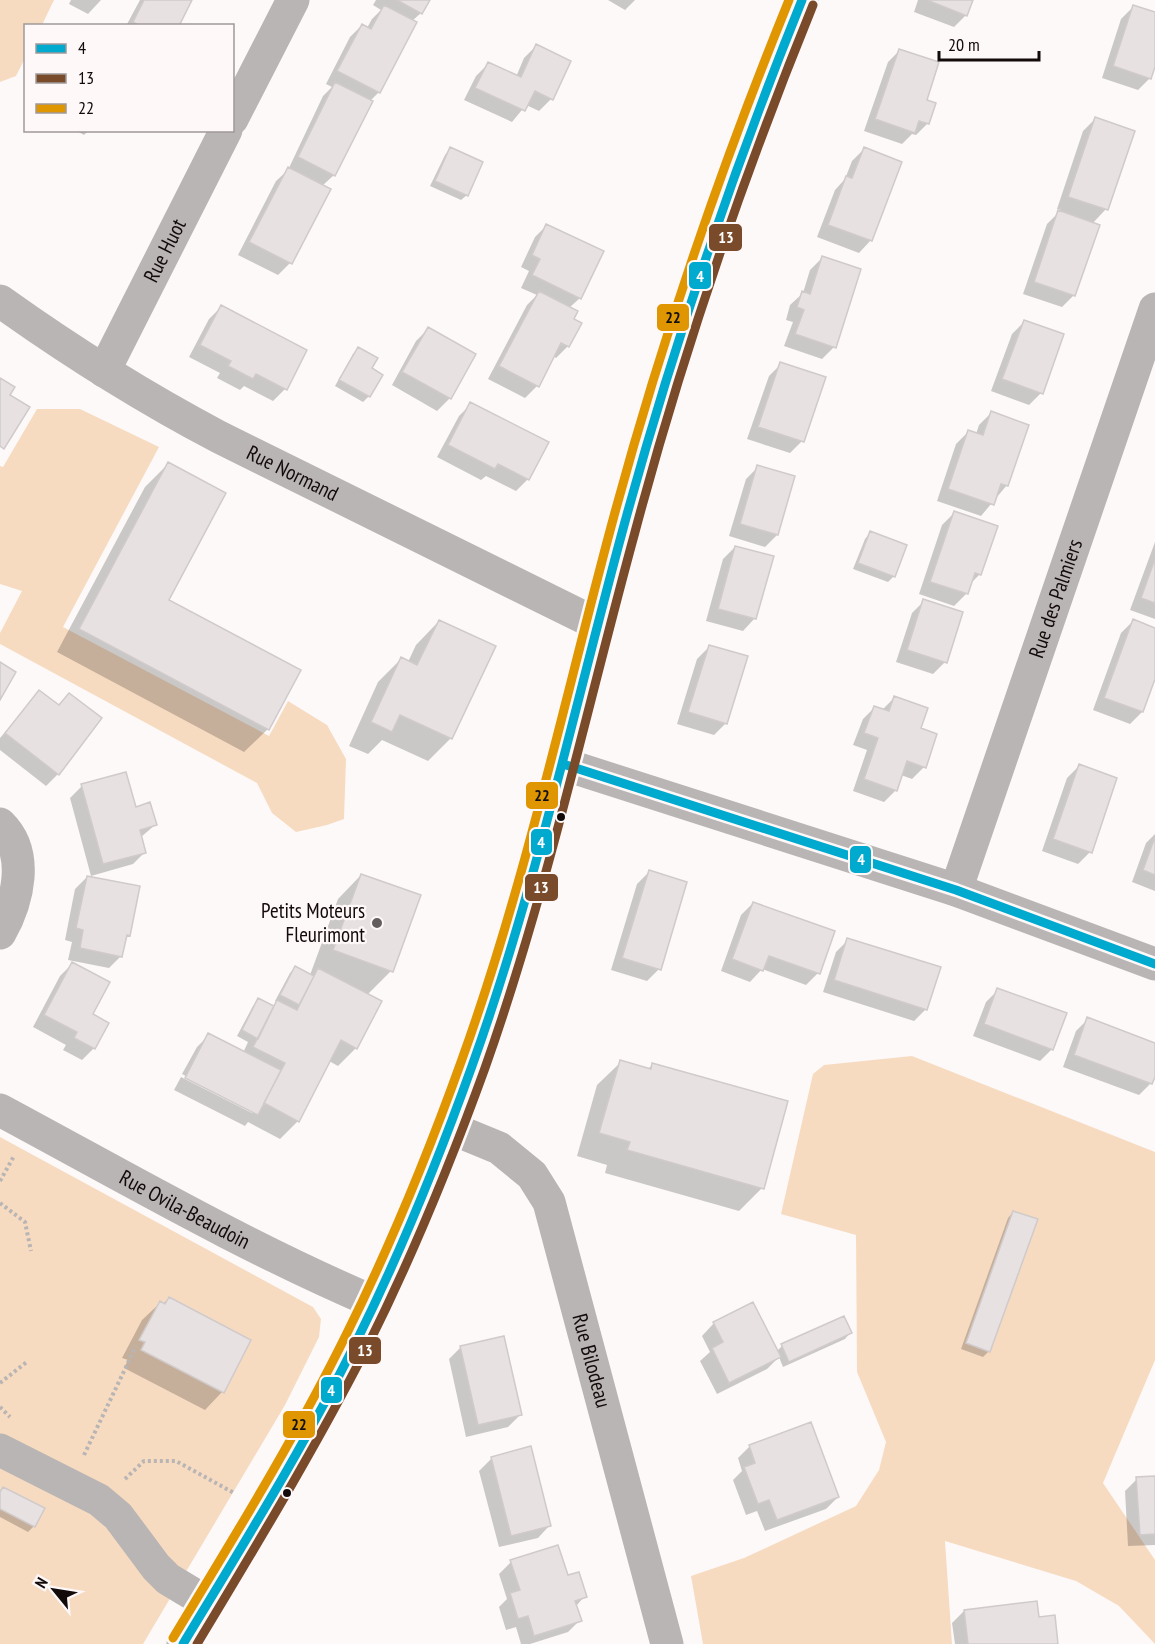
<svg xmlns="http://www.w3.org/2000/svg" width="1155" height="1644" viewBox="0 0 1155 1644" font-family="'PT Sans Narrow',sans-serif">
<rect width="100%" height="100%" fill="#fdf9f9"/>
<!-- green -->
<path fill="#f7dbc1" d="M0,0H54L42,25L26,26L25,58L16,76L0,82Z
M37,409H80L159,447L63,627L269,736L288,701L327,725L346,759L344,819L327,825L296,832L272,813L257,783L0,644V633L22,591L0,584V466L3,467Z
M912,1056L1155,1152V1360L1103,1483L1155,1560V1644L1119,1606L1076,1581L945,1541L952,1644H703L691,1576L744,1558L856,1506L879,1470L886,1442L857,1372L856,1235L781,1214L813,1074L824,1065Z
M0,1137L313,1307L321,1319L319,1337L285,1405L143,1644H0Z"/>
<!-- shadow -->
<path fill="#0003" d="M71,0H101L88,14L69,4Z
M140,0H190L177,26H126Z
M376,0H428L421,13L412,21L379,92L370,101L334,175L322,186L290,263L278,275L238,255L276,181L288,170L323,96L332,87L326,84L350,37L362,25L367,28L372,19L381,10L373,5Z
M608,0H635L625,10Z
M918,0H972L966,15L954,27L914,12Z
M1133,7L1155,14V62L1150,78L1138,90L1102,78L1121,19Z
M536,46L551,99L539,111L526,105L512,122L464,100L476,76L488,64L516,77L524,58Z
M900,50L925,101L928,123L916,135L912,134L902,144L864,131L888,62Z
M1095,119L1106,209L1092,224L1074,295L1062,307L1023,294L1047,224L1061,210L1057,209L1083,131Z
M75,130H89L84,135Z
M450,149L467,195L461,200L430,186L445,155Z
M864,149L871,240L859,253L817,237L835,190L845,179L852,161Z
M547,225L580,298L569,308L572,320L568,346L556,358L553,356L537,386L525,398L488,379L527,305L537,295L521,288L529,271L521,267L535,237Z
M822,258L834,347L822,359L784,346L793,322L786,320L790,305L803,293L810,270Z
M221,307L285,389L273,401L244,386L240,390L217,378L220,373L189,357L209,319Z
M1024,322L1041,393L1029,405L991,391L1012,334Z
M428,329L474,354L449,399L437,411L392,385L416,341Z
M358,349L370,369L380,375L369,396L363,402L335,386L353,354Z
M781,364L802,441L790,453L747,439L769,376Z
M471,404L528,479L516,491L486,476L481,480L437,457L459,416Z
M991,413L1007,485L981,516L937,501L956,444L968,432L976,434L979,425Z
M168,464L167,600L268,729L244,752L57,652L145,487Z
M758,467L777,535L765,547L729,536L746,479Z
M954,513L980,574L969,585L966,594L954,606L919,594L942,525Z
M870,533L894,576L888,582L853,569L865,539Z
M1155,542V619L1130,610Z
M735,547L755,618L743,631L706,621L723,559Z
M924,601L945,662L933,674L896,662L912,613Z
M439,621L451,738L428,761L382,740L368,754L349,746L378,682L401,659L408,662L416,645Z
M1133,621L1155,629V674L1142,712L1130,724L1093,710L1121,633Z
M709,647L726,723L714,735L677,724L697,659Z
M39,692L57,706L69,695L100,719L58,774L46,786L0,750V738Z
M894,698L924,767L912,779L901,775L896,790L884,802L853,791L867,750L853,745L863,719L875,707L882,710Z
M1079,766L1090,852L1078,864L1042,851L1067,778Z
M82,786L135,808L155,825L141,837L145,852L133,864L91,876L70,798Z
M1155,834V891L1132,882L1146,843Z
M649,872L659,969L647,981L611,970L637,884Z
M361,875L391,971L367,995L356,1048L338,1066L329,1061L298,1121L280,1139L248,1122L245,1126L174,1090L181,1077L252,1113V1110L182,1074L197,1047L209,1035L243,1053L248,1042L237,1036L253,1006L259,1000L272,1007L277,1002L275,1001L290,973L295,968L310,975L338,899Z
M87,877L129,935L125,939L121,956L109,968L68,960L72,942L65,940L75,889Z
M753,903L818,973L806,985L762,969L750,982L721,971L741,915Z
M848,940L926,1009L914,1021L823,992L836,952Z
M72,964L91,1015L94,1048L82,1060L63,1050L66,1045L33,1027L60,976Z
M998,990L1052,1049L1040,1061L973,1036L986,1002Z
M1088,1019L1155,1044V1073L1151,1083L1139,1095L1063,1067L1076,1031Z
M621,1062L648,1069L653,1064L762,1188L739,1211L605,1173L607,1165L577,1156L597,1085Z
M1013,1212L989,1351L983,1357L961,1349L1008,1218Z
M169,1298L222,1392L205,1410L124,1368L128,1360L122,1358L142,1320L160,1303L163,1304Z
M752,1304L776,1352L782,1346L850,1333L845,1339L783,1367L779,1357L767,1369L717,1394L700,1361L710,1352L702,1336L714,1323Z
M461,1347L520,1415L508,1427L466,1437L449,1359Z
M750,1446L838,1497L826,1509L765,1531L757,1511L746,1515L733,1480L742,1471L738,1458Z
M491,1459L550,1525L538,1538L499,1547L479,1471Z
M1155,1478V1545L1128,1546L1125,1491L1137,1479Z
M3,1489L34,1526L28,1532L0,1517V1492Z
M511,1562L567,1577L585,1596L576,1606L580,1620L568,1632L530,1644H521L516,1627L506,1630L499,1607L507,1599L499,1574Z
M964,1611L1037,1619L1056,1644H955L952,1623Z"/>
<!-- building -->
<path fill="#e7e1e2" stroke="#d0cacb" stroke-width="1.5" d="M144,0H192L179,26H140L133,22Z
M397,0H430L422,14Z
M927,0H973L967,16Z
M384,5L417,22L380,93L337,71L362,24L371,29Z
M1133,5L1155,12V67L1151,79L1113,66Z
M536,44L571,61L553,100L535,91L525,111L475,88L488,62L521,77Z
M899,49L939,62L927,100L936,103L929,124L919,121L915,133L875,119Z
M335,82L373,101L335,176L298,157Z
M1095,117L1135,131L1108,210L1068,197Z
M450,147L483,162L468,196L435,181Z
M864,147L902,162L872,241L828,225L846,176L852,178Z
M288,167L331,189L292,264L249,242Z
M1058,210L1100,225L1075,296L1034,282Z
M546,224L604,251L581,299L532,275L540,259L532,255Z
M822,256L861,269L836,348L795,334L804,310L797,307L802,291L810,294Z
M539,291L578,311L574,319L582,323L569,347L561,343L539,387L499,366Z
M221,305L307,350L287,390L256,374L253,379L228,366L231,361L200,345Z
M1024,320L1064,334L1043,394L1002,379Z
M428,327L476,354L451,399L402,372Z
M358,347L378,358L372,368L383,375L370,397L339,380Z
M780,362L826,377L804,442L758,427Z
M0,378L15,387L10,395L30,407L4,449L0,446Z
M470,402L549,442L529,480L498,464L495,469L448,445Z
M991,411L1029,425L1008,486L1001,484L994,505L948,489L968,430L983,435Z
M168,462L226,493L169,600L301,670L269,730L79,629Z
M757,465L795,476L778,535L740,524Z
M954,511L998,526L981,575L975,573L968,594L930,582Z
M870,531L907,545L895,577L858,563Z
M735,546L774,556L756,619L718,609Z
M1155,559V603L1141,598Z
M923,599L963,612L947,663L907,650Z
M1133,619L1155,628V679L1143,712L1104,698Z
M439,620L496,646L452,739L400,715L392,732L371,722L401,657L417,665Z
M709,645L748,656L727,724L688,712Z
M0,662L16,672L0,700Z
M39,690L59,705L69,693L102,718L59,775L5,733Z
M894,696L928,708L921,728L937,734L926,768L907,761L897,791L864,779L878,738L864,733L874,706L889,711Z
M1079,764L1117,778L1092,853L1053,839Z
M126,772L136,807L150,802L157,825L140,830L146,853L103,864L81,784Z
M1155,837V875L1143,870Z
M649,870L687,882L661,970L622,958Z
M361,874L421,895L393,972L333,950Z
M87,876L140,886L130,936L127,935L122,957L80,948L83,930L76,928Z
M753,902L835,931L820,974L769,956L763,971L732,959Z
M847,938L941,967L927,1010L834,980Z
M72,962L110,982L93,1014L109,1023L95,1049L74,1038L77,1032L44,1015Z
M295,966L314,976L299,1005L280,995Z
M318,968L382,1001L357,1049L341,1040L299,1122L264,1103L285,1063L253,1047L277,1000L297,1010Z
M997,988L1067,1013L1053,1050L984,1024Z
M258,998L274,1006L258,1039L242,1030Z
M1087,1017L1155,1043V1077L1152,1084L1074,1055Z
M208,1033L281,1070L258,1115L185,1078Z
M620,1060L651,1069L652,1063L788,1101L764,1189L627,1150L630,1142L599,1133Z
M1013,1211L1038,1219L990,1352L966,1343Z
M169,1297L251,1340L224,1393L141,1350L145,1342L139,1340L160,1301L165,1304Z
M753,1302L781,1357L729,1383L712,1348L723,1342L713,1322Z
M844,1316L852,1333L789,1362L781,1344Z
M504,1336L522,1415L478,1425L460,1346Z
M811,1422L839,1497L777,1520L769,1500L758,1504L744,1467L755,1463L749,1445Z
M531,1446L551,1526L511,1536L491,1457Z
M1155,1476V1534L1140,1535L1136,1477Z
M3,1487L45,1508L35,1527L0,1509V1492Z
M558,1545L568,1575L579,1572L587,1597L575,1601L582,1621L534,1636L528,1616L518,1619L510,1593L520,1590L510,1560Z
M1037,1601L1039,1617L1055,1615L1058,1644H968L964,1610Z"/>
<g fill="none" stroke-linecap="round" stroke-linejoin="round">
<!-- path -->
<path stroke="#b8b5b4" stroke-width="4" stroke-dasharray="3 3" stroke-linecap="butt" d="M0,1181L14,1156
M0,1203L25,1222L31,1251
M0,1383L28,1361
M0,1407L10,1417
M84,1455L136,1346
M125,1479L144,1461H176L234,1493"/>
<!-- minor -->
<g stroke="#b9b5b4" stroke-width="33">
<path d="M232,119L293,0"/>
<path id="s1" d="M0,301C70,351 143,397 219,437L599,625"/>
<path id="s2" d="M104,371L226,130"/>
<path d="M563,764L956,890L1155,964"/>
<path d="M0,824C30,853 18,901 0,933"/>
<path id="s3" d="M956,890L1155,309"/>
<path id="s4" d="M0,1110C123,1176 245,1247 374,1302"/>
<path id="s5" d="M448,1127L499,1148L532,1175L549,1202L667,1644"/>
<path d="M0,1450L99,1500L118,1516L156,1567L168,1579L208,1603"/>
<path d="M183,1644C244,1543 306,1442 359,1336C407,1237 452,1128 487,1024C543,862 579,694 623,529C672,349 730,172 802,0"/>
</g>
<!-- bus-1 casing -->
<g stroke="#fef8f8" stroke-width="14">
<path id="bus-1" d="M563,764L956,890L1155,964
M183,1644C244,1543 307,1442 359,1336C402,1249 439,1158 472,1066C535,891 574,709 623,529C672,349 732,173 802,0"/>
</g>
<!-- bus-2 casing -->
<g stroke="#fef8f8" stroke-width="14">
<path id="bus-2" d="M197,1644C256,1546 316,1447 368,1345C413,1255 451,1162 485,1068C547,893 586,711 635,532C683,352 743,177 813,5"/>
</g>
<!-- bus-3 casing -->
<g stroke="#fef8f8" stroke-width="14">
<path id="bus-3" d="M173,1638C234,1537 296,1437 348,1331C391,1244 428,1154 461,1062C524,888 563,706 611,527C659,348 719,172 789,0"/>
</g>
<!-- bus-1 -->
<use href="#bus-1" stroke="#00a9ce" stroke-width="9"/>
<!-- bus-2 -->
<use href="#bus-2" stroke="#7a4b2a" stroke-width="9"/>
<!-- bus-3 -->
<use href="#bus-3" stroke="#e09601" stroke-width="9"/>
</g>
<!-- markers -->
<g fill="#130a0a" stroke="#fef8f8" stroke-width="2">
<circle cx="561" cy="817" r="5"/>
<circle cx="287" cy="1493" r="5"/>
</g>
<circle fill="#655e5e" stroke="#fef8f8" stroke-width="2" cx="377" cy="923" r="6"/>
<g text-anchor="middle" stroke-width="4.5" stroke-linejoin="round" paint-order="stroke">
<!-- street labels -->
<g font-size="21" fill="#130a0a" stroke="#fef8f8">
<text dy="7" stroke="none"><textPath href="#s2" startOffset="135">Rue Huot</textPath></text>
<text dy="7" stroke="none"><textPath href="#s1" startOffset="340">Rue Normand</textPath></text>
<text dy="7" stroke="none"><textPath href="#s3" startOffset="308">Rue des Palmiers</textPath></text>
<text dy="7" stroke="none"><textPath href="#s4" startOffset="210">Rue Ovila-Beaudoin</textPath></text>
<text dy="7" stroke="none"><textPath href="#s5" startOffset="294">Rue Bilodeau</textPath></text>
</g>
<!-- poi labels -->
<g font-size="21" fill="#130a0a" stroke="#fef8f8" text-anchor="end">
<text x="365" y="918">Petits Moteurs<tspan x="365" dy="24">Fleurimont</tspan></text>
</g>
</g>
<g stroke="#fef8f8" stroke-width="2">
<rect x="708" y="223" width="35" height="29" rx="6" fill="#7a4b2a"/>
<rect x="688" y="261" width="24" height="29" rx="6" fill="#00a9ce"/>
<rect x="656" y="303" width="34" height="29" rx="6" fill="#e09601"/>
<rect x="525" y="781" width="34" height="29" rx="6" fill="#e09601"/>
<rect x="530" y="828" width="23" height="28" rx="6" fill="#00a9ce"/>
<rect x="849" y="845" width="23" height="29" rx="6" fill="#00a9ce"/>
<rect x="524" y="873" width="35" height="29" rx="6" fill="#7a4b2a"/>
<rect x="348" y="1336" width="34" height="29" rx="6" fill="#7a4b2a"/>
<rect x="320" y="1376" width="23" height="28" rx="6" fill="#00a9ce"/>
<rect x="282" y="1410" width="34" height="29" rx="6" fill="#e09601"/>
</g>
<g font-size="16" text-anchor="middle" font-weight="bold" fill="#fff">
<text x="726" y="243">13</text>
<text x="700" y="282">4</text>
<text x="541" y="848">4</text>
<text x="861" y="865">4</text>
<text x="541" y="893">13</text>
<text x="365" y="1356">13</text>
<text x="331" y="1396">4</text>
</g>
<g font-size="16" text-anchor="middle" font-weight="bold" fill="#111">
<text x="673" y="323">22</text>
<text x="542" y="801">22</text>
<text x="299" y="1430">22</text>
</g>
<!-- legend -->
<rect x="24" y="24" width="210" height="108" fill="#fef8f8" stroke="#a09999" stroke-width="1.5"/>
<rect x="36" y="44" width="30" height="9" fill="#00a9ce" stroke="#a09999" stroke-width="1.5"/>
<text x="78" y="54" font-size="18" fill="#130a0a">4</text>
<rect x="36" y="74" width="30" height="9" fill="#7a4b2a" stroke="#a09999" stroke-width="1.5"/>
<text x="78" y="84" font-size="18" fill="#130a0a">13</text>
<rect x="36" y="104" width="30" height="9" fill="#e09601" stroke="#a09999" stroke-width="1.5"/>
<text x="78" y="114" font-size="18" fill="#130a0a">22</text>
<!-- north arrow -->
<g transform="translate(54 1590) rotate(300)" stroke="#fef8f8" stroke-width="4.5" paint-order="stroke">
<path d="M0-4.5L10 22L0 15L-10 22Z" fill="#130a0a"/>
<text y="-9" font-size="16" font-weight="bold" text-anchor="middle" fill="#130a0a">N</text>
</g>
<!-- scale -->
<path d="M939 51v9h100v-9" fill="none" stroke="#130a0a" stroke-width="3"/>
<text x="948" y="51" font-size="18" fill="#130a0a" stroke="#fef8f8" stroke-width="4.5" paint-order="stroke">20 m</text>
</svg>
